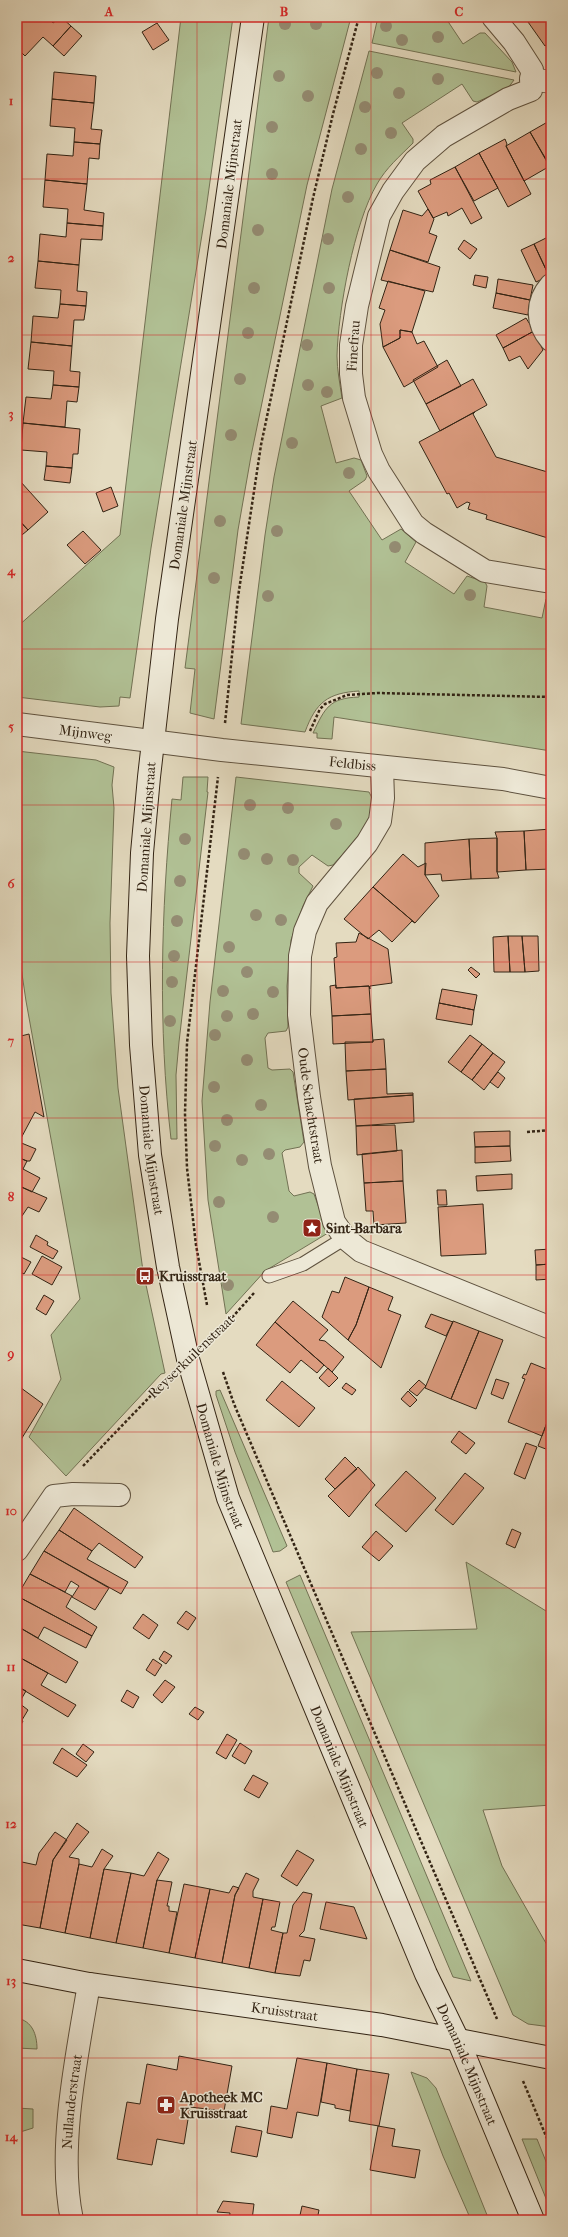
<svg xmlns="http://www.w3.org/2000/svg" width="568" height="2237" viewBox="0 0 568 2237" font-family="'IM FELL French Canon',serif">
<rect width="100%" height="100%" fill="#e4dbc0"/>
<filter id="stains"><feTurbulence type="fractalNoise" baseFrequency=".005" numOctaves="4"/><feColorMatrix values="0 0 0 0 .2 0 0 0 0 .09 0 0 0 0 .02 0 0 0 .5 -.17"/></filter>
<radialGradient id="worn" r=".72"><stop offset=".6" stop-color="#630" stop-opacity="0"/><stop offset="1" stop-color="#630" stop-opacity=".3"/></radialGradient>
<!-- green -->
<path fill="#b1c195" stroke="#727254" d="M181,17H233L206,210L151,548L130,698L120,697L119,706L100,707L17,697V627L120,535Z
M269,17H351L307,185L251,456L238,530L214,719L190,713L195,669L185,668Z
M378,17H445L463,44L480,33H485L512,62L516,72L372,43Z
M369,51L514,80L508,88L477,102L473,101L462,84L402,123L413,139V143C400,156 386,168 377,184C354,223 338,311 337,356C337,370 340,384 342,398L321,406L336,463L354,458L361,460L367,476L365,480L349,491L382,540L401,529L416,542L405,562L454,594L467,576L485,582L487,586L484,607L542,618L546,599L551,594V751L334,717L332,739L317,738V733H313C325,708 329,698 359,697V691C328,693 316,702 305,732L241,724L265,535L274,477L332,189Z
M17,751L96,760L114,767L112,785L114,808L110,923L111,993L118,1088L143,1271L165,1373L161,1374L66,1476L29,1437L61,1379L51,1335L80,1299L26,1001L17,940Z
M183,777H208L207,792H208L179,1042L176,1075L177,1139H171C158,1027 161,912 172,799L181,800Z
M236,777L369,792C384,814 346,850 333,865L328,866L312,855L299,867V873L313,886L303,906L291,940L287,986L288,1027L286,1031L268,1033L265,1038L268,1068L272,1070L290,1069L293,1072L304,1142L300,1147L285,1150L282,1153L289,1191L294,1196L310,1192L314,1194L328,1233L265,1271L226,1314L208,1200L202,1101L210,1002Z
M220,1390L287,1546L280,1551L273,1552L235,1452L216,1395V1391Z
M466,1562L551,1614V1805L483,1810L502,1866L551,1952V2027L528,2024L513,2015L351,1632L477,1629Z
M300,1575L471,1981L453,1977L286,1582Z
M17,2018C32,2021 37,2034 37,2049L17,2048Z
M411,2072L427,2078L436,2088L489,2220H471L443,2156Z
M17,2108L33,2109V2128L17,2133Z
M522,2139H537L551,2174V2211Z"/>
<!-- building -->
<path fill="#db9b7e" stroke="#332414" d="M17,17H25L17,25Z
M25,17H47L53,23L61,17L71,26L53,46L43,37L25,56L17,48V25Z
M524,17H535L528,22Z
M535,17H551V48L548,44L545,46L528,22Z
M157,23L169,40L153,50L142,32Z
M71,26L82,36L64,56L53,46Z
M54,72L96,76L94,103L52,99Z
M52,99L94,103L91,129L102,130L100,144L74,142L75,128L50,126Z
M551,120V169L530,132Z
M530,132L550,166L524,181L506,146Z
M505,139L507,144L506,146L531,194L508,207L479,153Z
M74,142L100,144L99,159L89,158L87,184L45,180L47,154L73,156Z
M479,153L498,188L474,201L455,167Z
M455,167L482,218L471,224L462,208L448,216L447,212L433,218L418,191L431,184L430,180Z
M45,180L87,184L84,210L104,213L103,226L67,223L68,209L43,207Z
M428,209L434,219L429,233L437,236L428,262L390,250L403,210L422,216Z
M67,223L103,226L102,240L81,239L79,265L38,261L40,234L66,237Z
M548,237L551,245V275L549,276L534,244Z
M464,240L477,249L470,259L458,249Z
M534,244L549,276L536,282L521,250Z
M390,250L440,267L433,292L381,280Z
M38,261L79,265L77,291L87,292L86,306L60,304L61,290L35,288Z
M475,275L488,277L486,288L473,285Z
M498,279L533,285L530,300L496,293Z
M388,281L425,291L412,332L400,330V338L383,347L380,324L385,310L379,308Z
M496,293L530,300L528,315L493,308Z
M60,304L86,306L84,320H74L72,346L31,342L33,316L58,318Z
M526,318L534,331L503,348L496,335Z
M400,330L412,332L417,344L424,341L438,367L404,387L383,347L400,338Z
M534,331L543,350L528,369L520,356L509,361L503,348Z
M31,342L72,346L70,371L80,372L79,387L53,385L54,371L28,369Z
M447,360L461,386L426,404L413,380Z
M473,379L487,405L440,431L426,404Z
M53,385L79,387L77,402L67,401L65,427L23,423L26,397L51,399Z
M475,412L473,414L496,457L551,473V539L486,519L487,515L468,509L470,503L467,502L457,508L449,493L447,494L419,442Z
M23,423L80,429L78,454H73L72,468L46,466L47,452L21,450Z
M46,466L72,468L70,483L44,480Z
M20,481L48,512L28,530L17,518V484Z
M111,487L118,506L103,512L96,493Z
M17,518L28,530L17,539Z
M83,531L101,550L85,564L67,545Z
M551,829V869L526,870L524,831Z
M524,831L526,870L497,872V838L495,832Z
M497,838V872L499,878L471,879L469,839Z
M469,839L471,879L442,881L441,874L425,875V843Z
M403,854L418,867L426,863L425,875L439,896L415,923L373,887Z
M373,887L415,923L412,921L392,942L379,930L368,939L344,919Z
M359,933L388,949L392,983L370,986V989L369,986L336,988L334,958L337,957L336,943L356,942Z
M508,936L510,972H494L493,937Z
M508,936H522L525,972H510Z
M522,936H538L539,971L525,972Z
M471,967L480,974L476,978L468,970Z
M336,985V988L369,986L371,1014L332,1016L330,986Z
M442,989L477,995L474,1010L439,1003Z
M439,1003L474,1010L472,1025L436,1019Z
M371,1014L373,1042L333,1044L332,1016Z
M29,1034L44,1117L35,1112L19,1142L36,1149L30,1161H27L17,1157V1037Z
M470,1035L482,1044L461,1072L448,1062Z
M384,1039L386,1069L346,1071L345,1042H373V1040Z
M482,1044L493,1053L472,1080L461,1072Z
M493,1053L505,1062L484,1090L472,1080Z
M386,1069L387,1094L413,1093V1095L348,1100L346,1071Z
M498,1072L505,1078L498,1088L490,1082Z
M413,1095L414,1122L356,1126L354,1099Z
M395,1125L397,1151L357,1155L356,1126Z
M510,1131V1146L475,1147L474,1132Z
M510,1146L511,1161L475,1163V1147Z
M402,1150L403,1181L364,1183L362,1154Z
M17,1157L27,1161L23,1169L40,1178L32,1192L17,1185Z
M512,1174V1189L477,1191L476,1176Z
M403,1181L406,1223L374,1225L373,1211H366L364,1183Z
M17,1185L47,1198L39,1212L28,1207L22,1216L17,1213Z
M437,1190H446L447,1205H438Z
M483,1204L486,1254L441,1256L438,1207Z
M36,1235L48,1242L47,1245L58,1251L53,1259L30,1247Z
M551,1249V1264L536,1265L535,1250Z
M17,1255L31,1262L24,1274L17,1270Z
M42,1256L62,1267L52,1285L32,1274Z
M551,1264V1279L536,1280V1265Z
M345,1277L369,1287L356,1325L348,1340L322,1317L332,1291L339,1293Z
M369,1287L393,1297L388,1310L401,1315L381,1368L348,1340L356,1325Z
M44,1295L54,1301L46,1315L36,1309Z
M293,1301L328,1330L319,1340L325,1341L344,1357L332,1372L275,1322Z
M431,1314L453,1322L446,1336L425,1327Z
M453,1321L479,1331L451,1399L425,1388Z
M275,1322L324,1365L317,1373L301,1360L290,1373L256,1345Z
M479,1331L503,1340L476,1409L451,1399Z
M531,1363L551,1371V1389L548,1396L551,1397V1412L542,1436L508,1422L525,1379L522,1378L524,1374L526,1375Z
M328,1368L338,1378L329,1387L319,1378Z
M496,1379L509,1383L503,1399L491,1394Z
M419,1380L426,1386L417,1396L409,1390Z
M282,1381L315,1408L299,1427L266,1400Z
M346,1383L356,1390L352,1395L342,1388Z
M17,1385L43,1404L17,1446Z
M408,1391L417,1400L410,1407L401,1399Z
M551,1412V1451L538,1446Z
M459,1431L475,1443L466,1454L451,1442Z
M526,1443L537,1447L525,1479L514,1474Z
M345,1457L357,1469L335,1489L325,1479Z
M358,1467L375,1485L349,1517L328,1496Z
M406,1471L436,1498L406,1532L375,1505Z
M465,1473L484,1488L453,1525L435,1510Z
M74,1508L143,1557L135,1568L99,1543L92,1551L59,1530Z
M512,1529L521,1533L515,1548L506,1544Z
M59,1530L92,1551L87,1559L128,1582L121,1594L44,1551Z
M376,1531L393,1546L379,1561L362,1547Z
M44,1551L109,1588L95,1610L72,1597L79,1586L71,1581L65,1592L30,1574Z
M30,1574L72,1596L66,1607L97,1627L92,1636L17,1596Z
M17,1596L92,1636L86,1648L44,1627L38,1638L17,1626Z
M186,1611L196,1618L188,1630L177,1623Z
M143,1614L158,1625L149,1639L133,1628Z
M17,1626L78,1662L66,1683L17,1656Z
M164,1651L172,1656L166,1664L159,1659Z
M17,1656L48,1673L41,1685L76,1705L68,1717L17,1686Z
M153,1659L162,1665L155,1676L146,1670Z
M165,1680L175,1687L162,1703L153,1695Z
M17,1686L26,1691L19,1703L28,1710L22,1720L17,1717Z
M127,1690L139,1697L133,1708L121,1701Z
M195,1707L204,1712L198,1720L189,1714Z
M17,1717L23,1721L17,1732Z
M227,1734L237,1740L226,1759L216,1753Z
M240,1743L252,1751L245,1764L232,1756Z
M83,1744L94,1752L86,1762L76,1754Z
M62,1748L87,1765L77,1777L53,1763Z
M253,1775L268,1783L259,1798L244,1790Z
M77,1823L89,1832L69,1857L79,1859V1864L65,1933L40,1928L53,1860Z
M55,1832L67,1840L53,1860L40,1928L17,1924V1868L22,1862L36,1865L39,1853Z
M102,1849L113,1856L104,1869L90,1938L65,1933L79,1864L92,1867Z
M297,1850L314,1860L297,1886L281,1876Z
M158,1852L169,1859L157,1880L143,1948L116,1943L131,1873L144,1876Z
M104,1869L131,1873L116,1943L90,1938Z
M246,1873L259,1879L253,1891V1897L263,1899L249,1968L222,1963L235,1895Z
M157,1880L172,1882L167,1906H169V1911L177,1912L169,1953L143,1948Z
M184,1884L210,1889L195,1958L169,1953Z
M233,1886L239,1888L235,1895L222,1963L195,1958L210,1889L229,1893Z
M303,1892L312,1894L304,1931L299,1936L315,1939L310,1961L304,1960L300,1976L275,1973L283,1933H287L293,1905Z
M263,1899L280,1902L275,1927H272L271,1930L283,1933L275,1973L249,1968Z
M326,1902L354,1907L367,1939L320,1929Z
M179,2056L232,2066L224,2111L190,2107L184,2144L157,2139L152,2165L117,2159L127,2102L140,2104L147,2064L177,2070Z
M297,2058L327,2063L318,2116L297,2112L292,2138L267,2133L271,2106L287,2109Z
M327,2063L357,2069L350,2111L335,2108V2105L321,2102Z
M357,2069L389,2074L379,2126L349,2121Z
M236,2126L262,2131L257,2157L231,2152Z
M378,2126L395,2129L392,2146L420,2150L415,2178L370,2170Z
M223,2201L254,2204L252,2220H229L230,2213L217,2212Z
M302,2206L319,2210L317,2220H299Z
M17,2210L23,2220H17Z
M370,2216L371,2220H354V2218Z"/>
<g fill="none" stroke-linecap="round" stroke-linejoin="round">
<!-- lane casing -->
<g stroke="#5f523f" stroke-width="15">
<path id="lane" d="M269,1276L303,1264L345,1238"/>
</g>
<!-- street casing -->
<g stroke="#5f523f" stroke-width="24">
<g id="street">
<path d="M493,17L514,42L532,70L531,90L508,99L444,136L415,161L393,191L379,216L357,306L351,345V374L354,398L371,454L379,471L413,524L424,533L485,571L551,582"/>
<path d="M531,79L551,82"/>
<path d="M551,285C536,302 536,323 551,340"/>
<path id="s1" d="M17,724L222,750L503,779L551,788"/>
<path id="s2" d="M382,768L383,798L380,821L367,843L317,903L305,931L300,956L299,1015L309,1097L320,1166L334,1222L345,1238L361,1251L551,1328"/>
<path d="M17,1550L54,1496L73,1494L119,1495"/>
<path id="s3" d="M72,2220C57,2149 77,2055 89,1984"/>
</g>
</g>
<!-- secondary casing -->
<g stroke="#332414" stroke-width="24">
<g id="secondary">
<path id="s4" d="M253,17L167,619L149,777L142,853L138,956L141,1045L150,1155L168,1267L188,1359L228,1498L426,1974L458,2040L533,2220"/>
<path id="s5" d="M17,1970L89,1984L382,2025L551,2058"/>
</g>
</g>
<!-- path -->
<path stroke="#332414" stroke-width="2.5" stroke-dasharray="3 2" stroke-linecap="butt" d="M225,723L238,597L261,445L313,198L333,114L359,17
M310,731L320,709L325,704L347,695L377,693L551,697
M527,1132L551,1130
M207,1305L196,1245L187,1168L185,1114L187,1043L218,777
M212,1340L254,1293
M223,1372L234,1404L497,2019
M83,1466L166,1380
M523,2081L551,2148"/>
<!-- lane -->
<use href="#lane" stroke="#ede8d6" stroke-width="13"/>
<!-- street -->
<use href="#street" stroke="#ede8d6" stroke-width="22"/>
<!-- secondary -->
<use href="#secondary" stroke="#ede8d6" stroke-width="22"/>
</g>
<!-- trees -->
<g fill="#948c73">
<circle cx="285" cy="24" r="6"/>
<circle cx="316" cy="24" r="6"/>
<circle cx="386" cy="26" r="6"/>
<circle cx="438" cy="37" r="6"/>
<circle cx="402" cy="40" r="6"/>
<circle cx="377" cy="73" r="6"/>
<circle cx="279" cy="76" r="6"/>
<circle cx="438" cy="79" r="6"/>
<circle cx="399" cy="93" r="6"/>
<circle cx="308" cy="96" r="6"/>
<circle cx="365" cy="107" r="6"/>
<circle cx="272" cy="127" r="6"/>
<circle cx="391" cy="133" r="6"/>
<circle cx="361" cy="149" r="6"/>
<circle cx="272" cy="174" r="6"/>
<circle cx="348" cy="197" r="6"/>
<circle cx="258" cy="230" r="6"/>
<circle cx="328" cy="239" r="6"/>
<circle cx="254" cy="288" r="6"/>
<circle cx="329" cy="288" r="6"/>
<circle cx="248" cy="333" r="6"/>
<circle cx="307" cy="345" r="6"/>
<circle cx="240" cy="379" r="6"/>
<circle cx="308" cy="385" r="6"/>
<circle cx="327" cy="392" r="6"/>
<circle cx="231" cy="435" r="6"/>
<circle cx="292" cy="443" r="6"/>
<circle cx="349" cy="473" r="6"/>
<circle cx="220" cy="521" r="6"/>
<circle cx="277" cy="531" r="6"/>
<circle cx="395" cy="547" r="6"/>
<circle cx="214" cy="578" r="6"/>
<circle cx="470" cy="595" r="6"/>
<circle cx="268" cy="596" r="6"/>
<circle cx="250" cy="805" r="6"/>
<circle cx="288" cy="808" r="6"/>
<circle cx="336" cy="824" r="6"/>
<circle cx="185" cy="839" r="6"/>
<circle cx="244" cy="854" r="6"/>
<circle cx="267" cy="859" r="6"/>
<circle cx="293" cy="860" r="6"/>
<circle cx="180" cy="881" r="6"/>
<circle cx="256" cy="915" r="6"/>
<circle cx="281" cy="920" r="6"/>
<circle cx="177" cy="921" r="6"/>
<circle cx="229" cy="947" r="6"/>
<circle cx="174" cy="956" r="6"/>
<circle cx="247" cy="972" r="6"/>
<circle cx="172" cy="982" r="6"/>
<circle cx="223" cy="991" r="6"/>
<circle cx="273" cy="992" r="6"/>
<circle cx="253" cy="1014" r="6"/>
<circle cx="227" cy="1016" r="6"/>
<circle cx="170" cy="1021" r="6"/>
<circle cx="215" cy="1035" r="6"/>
<circle cx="247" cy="1060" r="6"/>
<circle cx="214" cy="1087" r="6"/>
<circle cx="261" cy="1105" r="6"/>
<circle cx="227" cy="1120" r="6"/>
<circle cx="215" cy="1146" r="6"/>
<circle cx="269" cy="1154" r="6"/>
<circle cx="242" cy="1160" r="6"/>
<circle cx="219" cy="1202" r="6"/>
<circle cx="273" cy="1217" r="6"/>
<circle cx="228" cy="1285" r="6"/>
</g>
<!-- grid -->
<path fill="none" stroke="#d62828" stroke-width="1" stroke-opacity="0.55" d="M197,17V2220M371,17V2220M17,179H551M17,335H551M17,492H551M17,649H551M17,805H551M17,962H551M17,1118H551M17,1275H551M17,1432H551M17,1588H551M17,1745H551M17,1902H551M17,2058H551"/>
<!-- icons -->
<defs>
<g id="sight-square" transform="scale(1)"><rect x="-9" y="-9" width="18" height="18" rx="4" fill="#8f2418" stroke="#ede8d6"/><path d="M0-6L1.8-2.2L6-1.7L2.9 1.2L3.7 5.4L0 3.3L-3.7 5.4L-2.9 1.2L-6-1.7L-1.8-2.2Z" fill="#fff"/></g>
<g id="bus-square" transform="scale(1)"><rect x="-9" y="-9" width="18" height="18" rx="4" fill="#8f2418" stroke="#ede8d6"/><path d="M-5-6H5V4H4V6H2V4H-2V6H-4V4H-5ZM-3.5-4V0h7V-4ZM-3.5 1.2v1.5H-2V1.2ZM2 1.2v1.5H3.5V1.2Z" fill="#fff"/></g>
<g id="pharmacy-square" transform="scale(1)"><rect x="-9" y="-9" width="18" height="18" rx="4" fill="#8f2418" stroke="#ede8d6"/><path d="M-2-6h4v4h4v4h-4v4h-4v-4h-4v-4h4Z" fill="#fff"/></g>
</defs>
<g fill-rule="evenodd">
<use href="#sight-square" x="312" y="1228"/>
<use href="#bus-square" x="145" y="1276"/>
<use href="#pharmacy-square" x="166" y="2105"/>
</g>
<g text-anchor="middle" stroke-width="3" stroke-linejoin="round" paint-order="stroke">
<!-- street labels -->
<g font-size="14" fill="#332414" stroke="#ede8d6">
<text transform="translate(229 184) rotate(-83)" y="5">Domaniale Mijnstraat</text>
<text transform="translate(353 346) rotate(-86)" y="5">Finefrau</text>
<text transform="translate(183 505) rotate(-82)" y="5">Domaniale Mijnstraat</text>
<text dy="5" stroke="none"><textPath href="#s1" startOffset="69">Mijnweg</textPath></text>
<text dy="5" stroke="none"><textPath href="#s1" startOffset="338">Feldbiss</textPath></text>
<text transform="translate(146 827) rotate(-86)" y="5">Domaniale Mijnstraat</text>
<text dy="5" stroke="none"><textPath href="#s2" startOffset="363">Oude Schachtstraat</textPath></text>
<text dy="5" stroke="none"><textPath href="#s4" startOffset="1141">Domaniale Mijnstraat</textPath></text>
<text transform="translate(191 1356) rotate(-44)" y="5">Reyserkuilenstraat</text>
<text dy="5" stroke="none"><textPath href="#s4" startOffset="1465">Domaniale Mijnstraat</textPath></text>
<text dy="5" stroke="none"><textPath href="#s4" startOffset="1789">Domaniale Mijnstraat</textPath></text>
<text dy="5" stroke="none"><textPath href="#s5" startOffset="271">Kruisstraat</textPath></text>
<text dy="5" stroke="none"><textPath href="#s4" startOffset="2113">Domaniale Mijnstraat</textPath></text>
<text dy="5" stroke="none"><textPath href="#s3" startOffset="119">Nullanderstraat</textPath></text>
</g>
<!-- poi labels -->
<g font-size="14" font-weight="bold" fill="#332414" stroke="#ede8d6" text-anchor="start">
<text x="326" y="1233">Sint-Barbara</text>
<text x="159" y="1281">Kruisstraat</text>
<text x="180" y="2102">Apotheek MC<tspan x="180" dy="16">Kruisstraat</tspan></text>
</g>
</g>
<!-- margin -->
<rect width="568" height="2237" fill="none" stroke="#e4dbc0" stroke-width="44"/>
<rect x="22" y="22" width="524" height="2193" fill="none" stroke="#d62828" stroke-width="1.5"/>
<g font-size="13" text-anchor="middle" font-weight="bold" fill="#d62828">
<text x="109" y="16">A</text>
<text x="284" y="16">B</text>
<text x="459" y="16">C</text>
<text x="11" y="105">1</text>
<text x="11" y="262">2</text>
<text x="11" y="418">3</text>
<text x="11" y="575">4</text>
<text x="11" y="731">5</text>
<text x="11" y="888">6</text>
<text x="11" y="1045">7</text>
<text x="11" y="1201">8</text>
<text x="11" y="1358">9</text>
<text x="11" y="1515">10</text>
<text x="11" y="1671">11</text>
<text x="11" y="1828">12</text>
<text x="11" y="1985">13</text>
<text x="11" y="2141">14</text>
</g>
<rect width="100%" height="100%" filter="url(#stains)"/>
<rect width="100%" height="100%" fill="url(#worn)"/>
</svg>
